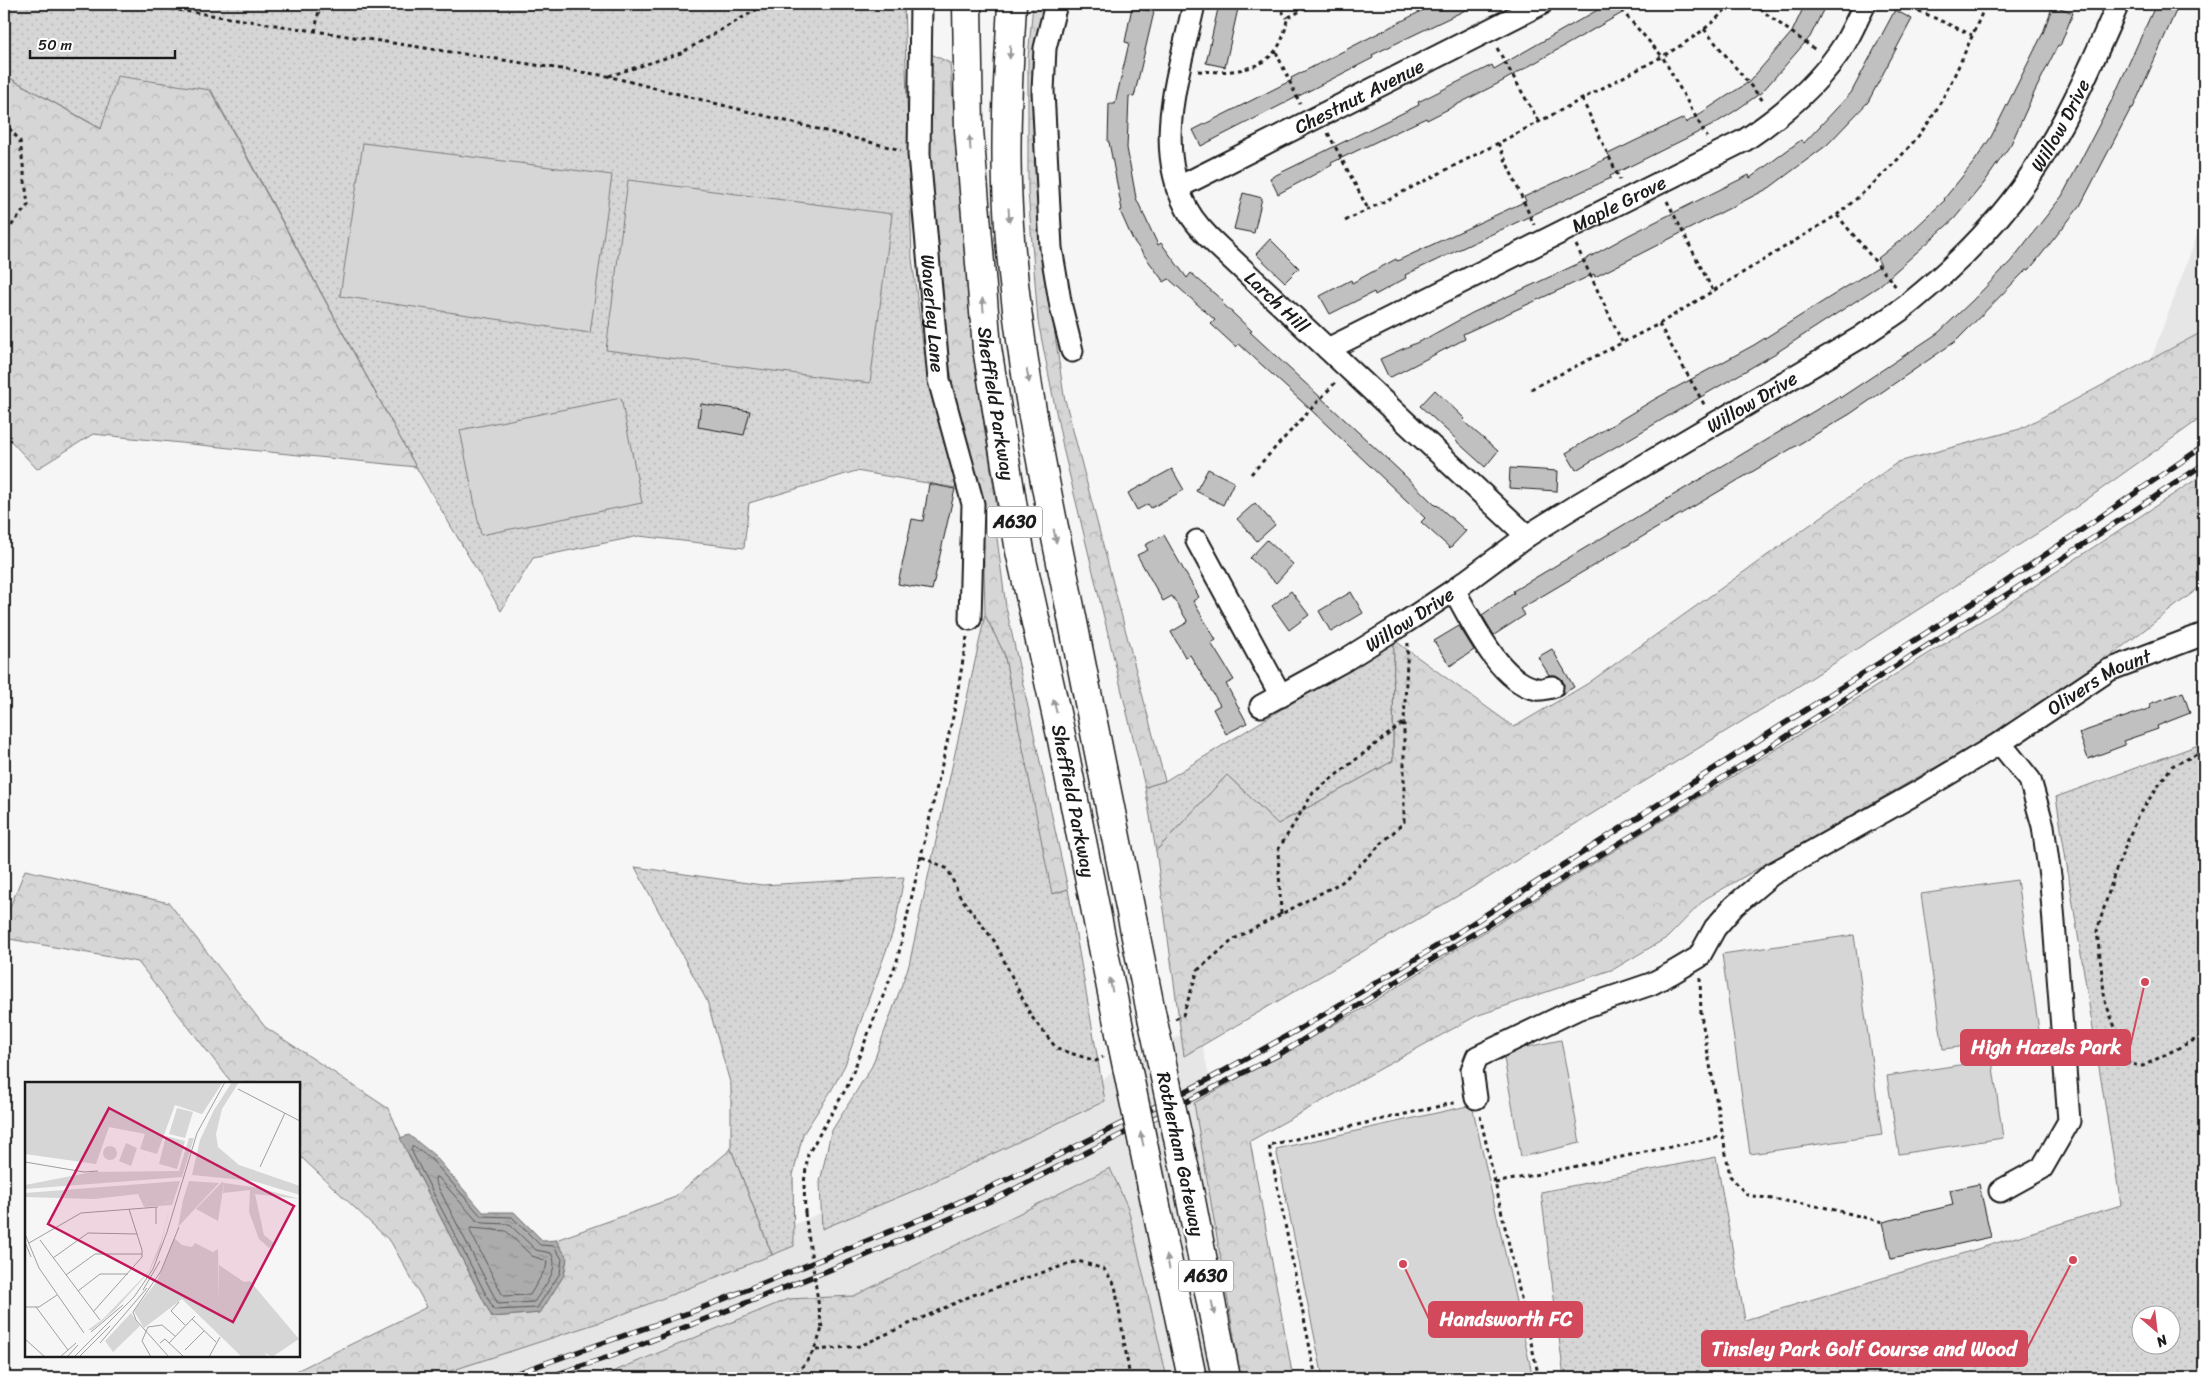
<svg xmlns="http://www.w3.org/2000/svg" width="2208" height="1382" viewBox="0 0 2208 1382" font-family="Sriracha,sans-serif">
<defs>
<pattern id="grass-dots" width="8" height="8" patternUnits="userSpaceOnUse" patternTransform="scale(1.25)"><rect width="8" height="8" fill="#d6d6d6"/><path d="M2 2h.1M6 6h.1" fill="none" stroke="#b7b7b7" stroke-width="1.8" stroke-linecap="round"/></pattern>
<pattern id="forest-crowns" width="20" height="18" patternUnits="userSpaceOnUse" patternTransform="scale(1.25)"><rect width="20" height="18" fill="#d6d6d6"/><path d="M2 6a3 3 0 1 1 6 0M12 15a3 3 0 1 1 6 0" fill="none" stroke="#b7b7b7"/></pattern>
<pattern id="water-ripples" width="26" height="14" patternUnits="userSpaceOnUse" patternTransform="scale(1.25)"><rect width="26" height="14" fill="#acacac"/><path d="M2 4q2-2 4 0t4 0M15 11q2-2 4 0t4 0" fill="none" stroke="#939393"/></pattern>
</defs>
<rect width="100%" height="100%" fill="#f6f6f6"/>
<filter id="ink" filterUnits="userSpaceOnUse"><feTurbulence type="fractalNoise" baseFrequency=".02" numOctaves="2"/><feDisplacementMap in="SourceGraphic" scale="10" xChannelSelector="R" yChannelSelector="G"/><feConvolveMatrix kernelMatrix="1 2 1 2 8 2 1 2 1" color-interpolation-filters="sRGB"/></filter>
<g filter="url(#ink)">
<!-- built -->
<path fill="#e6e6e6" d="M2204,217V331L2151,359Z
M1198,1025L1274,1378H368L740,1250L1068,1098Z"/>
<!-- grass -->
<path fill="url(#grass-dots)" stroke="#797979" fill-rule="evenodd" d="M4,4H904L912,258L923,345L963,489L856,471L749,503L744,548L639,536L533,558L501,611L416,467L211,90L102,129L4,75Z
M985,615L1004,653L1053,894L1068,889L1105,1101L918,1189L822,1229L820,1182L831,1132L872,1066L909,965Z
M1394,640L1393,761L1278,824L1227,775L1156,851L1145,787L1165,781Z
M2204,743V1378H1564L1541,1192L1716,1157L1745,1320L2121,1205L2056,797ZM2170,1314V1344H2140V1314Z
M635,867L762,885L904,877L895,926L845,1065L831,1091L803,1134L793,1175L794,1246L772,1255L731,1149V1086L707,1001Z"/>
<!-- forest -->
<path fill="url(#forest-crowns)" stroke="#797979" d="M1033,4H1050V301L1064,396L1165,781L1145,787L1064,452L1038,321L1028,191V58Z
M929,53L950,63L973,355L998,515L997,538L1006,607L1068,889L1052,894L1004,653L985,615L983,524L954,392L937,287L928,161Z
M4,75L101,129L117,76L210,90L416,467L93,434L37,469L10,440L4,437Z
M2204,331V416L2055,522L1783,696L1478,884L1184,1056L1156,851L1227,775L1278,824L1393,761L1394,640L1514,727L1587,684L1898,462L2020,429Z
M2204,474V584L2053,700L1705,899L1668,937L1614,969L1476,1016L1250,1141L1293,1378H1241L1194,1103L1360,1010L2006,605Z
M25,870L169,903L265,1027L389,1109L410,1158L492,1317L540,1313L564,1275L567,1258L556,1240L673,1198L731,1149L772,1255L613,1318L429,1378H282L427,1307L391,1242L299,1155V1083H232L138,962L4,938V922Z
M1110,1168L1128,1208L1167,1378H598L788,1299L854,1296Z"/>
<!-- pitch -->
<path fill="#d6d6d6" stroke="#797979" d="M363,143L612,175L590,333L340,296Z
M628,180L892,214L870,383L606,350Z
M621,398L642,503L481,535L460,430Z
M2017,880L2040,1037L1943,1049L1921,894Z
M1854,935L1882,1135L1750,1154L1722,954Z
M1561,1040L1580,1143L1521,1157L1503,1052Z
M1992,1060L2003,1138L1899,1154L1887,1076Z
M1472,1105L1533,1378H1323L1276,1149Z"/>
<!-- water -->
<path fill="url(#water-ripples)" stroke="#727272" d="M409,1135L434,1155L483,1212H514L543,1241L556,1240L567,1258L564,1275L540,1313L492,1317L400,1138Z"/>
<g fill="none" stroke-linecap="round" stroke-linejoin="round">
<!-- shore -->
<path stroke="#565656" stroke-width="1" d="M413,1146L431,1159L481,1216L512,1217L540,1245L554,1246L562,1259L560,1273L537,1308L494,1310L414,1156L411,1149Z
M436,1177L439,1178L477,1221L483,1223L509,1224L536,1250L551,1253C561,1269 543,1288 534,1302L498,1304L435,1181Z
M471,1228L506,1231L532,1256L547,1261L546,1268L530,1295L503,1296L470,1231Z"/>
</g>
<!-- building -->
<path fill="#c0c0c0" stroke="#1c1c1c" d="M1219,4H1239L1225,67L1206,63Z
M1435,4H1478L1372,55L1373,58L1201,146L1193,130L1292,80L1291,78Z
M1608,4H1638L1501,82L1427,120L1426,118L1331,163L1332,165L1278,194L1270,178L1419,105L1418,102L1492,65L1494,69Z
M1805,4H1826L1810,37L1762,92L1735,111L1711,126L1610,176L1611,178L1405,275L1406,278L1375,295L1374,292L1330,314L1320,296L1351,280L1352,283L1396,259L1397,261L1526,201L1524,197L1610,157L1608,154L1641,138L1684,118L1686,123L1727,96L1749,82L1792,32Z
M2156,4H2179L2133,108H2131L2080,206L2029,270L2027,269L1956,341L1850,414L1520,609L1525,615L1494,635L1482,615L1514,593L1513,591L1826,404L1839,396L1840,398L1938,333L1972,301L2011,261L2062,196L2114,96Z
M2053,5L2073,13L2060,46L2058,45L2034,93L2011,144L1984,183L1954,219L1879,286L1776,353L1576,470L1566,453L1655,399L1754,345L1881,265L1877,259L1912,231L1945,200L1944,199L1974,162L1991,137L2043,33Z
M1132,7L1154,12L1134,97L1129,96L1127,148L1136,198L1158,245L1161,243L1187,278L1191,273L1223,301L1221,302L1252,331L1250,332L1399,470L1436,506L1437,505L1466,531L1450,548L1421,522L1425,518L1311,410L1239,344L1236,347L1211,324L1215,320L1169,279L1164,282L1133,240L1120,211L1122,210L1109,142H1108L1109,104H1115L1129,43L1125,42Z
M1895,10L1912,19L1868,102L1827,145L1769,188L1595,277L1594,274L1463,334L1465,339L1389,378L1380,359L1425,339L1472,313L1586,260V259L1629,235L1749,175L1750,178L1801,140L1804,143L1851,93Z
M1243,193L1262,198L1254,233L1234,229Z
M1270,239L1299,268L1285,282L1256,254Z
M1435,390L1465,419L1463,421L1498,451L1485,467L1455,440L1456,439L1420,406Z
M701,404L750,411L744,435L698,427Z
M1510,468L1558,471L1557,491L1509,488Z
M1172,469L1184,490L1151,508L1148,504L1137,510L1128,493Z
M1208,469L1234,482L1223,505L1196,491Z
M929,484L955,489L932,590L898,584L912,519L923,521Z
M1255,503L1275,525L1257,541L1237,519Z
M1164,535L1199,597L1193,601L1216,640L1211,643L1234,680L1226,684L1247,723L1226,734L1213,709L1220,705L1190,655L1185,657L1171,632L1188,622L1172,596L1163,601L1137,555L1148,550L1145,545Z
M1267,540L1293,564L1276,583L1250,558Z
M1291,591L1309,615L1289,630L1272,606Z
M1351,592L1363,613L1331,632L1319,611Z
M1459,626L1474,650L1450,666L1434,641Z
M1552,649L1574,687L1561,695L1564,685L1562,679L1556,675H1549L1538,657Z
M2183,692L2190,713L2157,726L2158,729L2123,741L2125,745L2088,759L2079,733L2151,708L2149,704Z
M1979,1184L1991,1237L1891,1259L1883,1222L1953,1205L1950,1190Z"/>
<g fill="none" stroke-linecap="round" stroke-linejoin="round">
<!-- minor casing -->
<g stroke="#1c1c1c" stroke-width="25">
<g id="minor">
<path id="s1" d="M921,4L919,154L939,380L973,504L970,619"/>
<path d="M1056,4L1045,48L1043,91L1051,248L1061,307L1072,351"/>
<path id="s2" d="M1194,4C1180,71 1152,144 1187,209C1195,224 1207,236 1219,247L1527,536"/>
<path id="s3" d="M1177,188L1541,4"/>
<path id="s4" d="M1328,349L1745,140C1784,114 1819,84 1844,45C1852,32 1858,17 1865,4"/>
<path d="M1197,541L1281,696"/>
<path d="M1454,590C1471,620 1500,683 1537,689C1541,690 1547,688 1552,687"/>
<path id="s5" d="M1261,706L1345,660L1398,627L1454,590L1527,536L1577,505L1861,337C1877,325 1896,315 1911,302C1954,267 1996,225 2028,179C2066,125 2092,63 2118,4"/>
<path id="s6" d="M1476,1098L1472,1070L1477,1057L1575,1010L1651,984L1672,973L1699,957L1715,928L1734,906L1772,874L1920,791L2000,743L2109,670L2204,634"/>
<path d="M2000,1191L2042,1168L2069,1121L2051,883L2043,826L2030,780L2000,743"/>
</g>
</g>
<!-- highway casing -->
<g stroke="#1c1c1c" stroke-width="31">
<g id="highway">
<path id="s7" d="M967,4L969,130L987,348L1020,551L1062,740L1120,1033"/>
<path d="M1012,4C1009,64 1005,124 1007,184C1011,319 1040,460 1067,592C1095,734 1124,876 1152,1017"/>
<path d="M1186,1175L1226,1378"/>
<path d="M1152,1187L1192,1378"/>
</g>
</g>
<!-- path -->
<path stroke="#1c1c1c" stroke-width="3" stroke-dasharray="4 4" stroke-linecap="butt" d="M139,4L607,76L901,150
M1277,4L1287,18
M1616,4L1662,56L1707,137
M1753,4L1817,51
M1904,4L1972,35
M1704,29L1764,102
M315,32L320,4
M1497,48L1539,122
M1276,52L1300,104
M1198,71C1242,74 1282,69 1287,18L1314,4
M609,76L681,53L766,4
M1582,99L1620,180
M4,122L20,141L28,205L11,226H4
M1328,133L1368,209
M1498,143L1534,225
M1667,201L1713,291
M1837,215L1897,288
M1345,221C1433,177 1521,132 1608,85C1649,63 1700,41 1730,4
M1576,245L1622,342
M1659,324L1705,406
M1531,389L1659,324L1837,215C1869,189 1914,148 1935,112C1955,78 1970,40 1986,4
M1251,474L1335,383
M2204,751L2172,766L2137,817L2114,875L2097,931L2105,1001L2129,1064L2143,1066L2192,1041L2204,1038
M922,857L948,869L959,895L995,942L1031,1016L1057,1049L1096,1061L1103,1057
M1281,914L1278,850L1313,793L1404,722
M1700,978L1701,1015L1730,1176L1747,1195L1823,1207L1883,1222
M1175,1019L1183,1015L1198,970L1234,939L1342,882L1404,822V721L1408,643
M1480,1116L1539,1378
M1495,1183L1723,1136
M805,1213L804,1183L808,1154L847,1087L897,961L954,712L967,637
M816,1350L860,1346L973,1295L1078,1261L1104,1269L1115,1285L1130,1378
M789,1378C807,1366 816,1349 822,1328
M1316,1378L1269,1145L1458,1102"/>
<!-- minor -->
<use href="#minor" stroke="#fff" stroke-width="21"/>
<!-- highway -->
<use href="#highway" stroke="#fff" stroke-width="28"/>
<!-- rail casing -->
<g stroke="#1c1c1c" stroke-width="5.5">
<path id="rail" d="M503,1378L694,1311L938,1212L1065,1152L1204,1082L1301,1028L1440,944L2001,585L2204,446
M545,1378L612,1356L862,1257L997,1198L1280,1054L1668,813L2057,562L2204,464"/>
</g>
<!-- rail -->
<use href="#rail" stroke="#fff" stroke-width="4" stroke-dasharray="11" stroke-linecap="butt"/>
<!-- highway-bridge casing -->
<g stroke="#1c1c1c" stroke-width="31" stroke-linecap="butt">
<path id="highway-bridge" d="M1152,1017L1186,1175
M1120,1033L1152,1187"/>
</g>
<!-- path-bridge -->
<path stroke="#1c1c1c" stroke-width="3" stroke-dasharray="4 4" stroke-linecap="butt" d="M805,1213L822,1328"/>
<!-- highway-bridge -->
<use href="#highway-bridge" stroke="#fff" stroke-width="28"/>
</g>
<!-- one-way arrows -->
<defs><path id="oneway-solid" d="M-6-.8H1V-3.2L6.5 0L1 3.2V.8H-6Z" transform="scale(1.25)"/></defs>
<g fill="#999">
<use href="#oneway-solid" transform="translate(1010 52) rotate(93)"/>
<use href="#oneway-solid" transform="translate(970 143) rotate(-94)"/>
<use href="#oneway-solid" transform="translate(1009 215) rotate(86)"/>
<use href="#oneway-solid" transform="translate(983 305) rotate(-95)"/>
<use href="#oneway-solid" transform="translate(1028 376) rotate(80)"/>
<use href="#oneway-solid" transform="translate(1055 536) rotate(79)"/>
<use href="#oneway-solid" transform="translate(1055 706) rotate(-103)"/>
<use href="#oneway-solid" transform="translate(1111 985) rotate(-101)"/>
<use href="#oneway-solid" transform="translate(1142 1139) rotate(-102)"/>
<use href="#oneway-solid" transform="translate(1168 1262) rotate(-102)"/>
<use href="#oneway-solid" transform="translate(1213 1308) rotate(79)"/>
</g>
</g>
<g text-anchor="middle" stroke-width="4.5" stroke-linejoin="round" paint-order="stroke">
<!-- shield labels -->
<g fill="#fff" stroke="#606060" stroke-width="1">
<rect x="987.5" y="506.5" width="55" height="31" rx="4"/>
<rect x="1178.5" y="1260.5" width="55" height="31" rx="4"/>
</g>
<g font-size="18" font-weight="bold" fill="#1c1c1c">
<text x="1015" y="528">A630</text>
<text x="1206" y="1282">A630</text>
</g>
<!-- street labels -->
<g font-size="19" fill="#1c1c1c" stroke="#fff">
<text dy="7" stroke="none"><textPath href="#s3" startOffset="204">Chestnut Avenue</textPath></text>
<text dy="7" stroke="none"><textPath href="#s5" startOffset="999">Willow Drive</textPath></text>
<text dy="7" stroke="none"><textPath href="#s4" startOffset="325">Maple Grove</textPath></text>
<text dy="7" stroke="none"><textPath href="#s2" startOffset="340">Larch Hill</textPath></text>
<text dy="7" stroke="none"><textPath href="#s1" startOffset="310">Waverley Lane</textPath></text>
<text dy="7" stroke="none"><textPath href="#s5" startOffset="578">Willow Drive</textPath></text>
<text dy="7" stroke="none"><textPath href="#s7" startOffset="401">Sheffield Parkway</textPath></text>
<text dy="7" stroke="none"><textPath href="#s5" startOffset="172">Willow Drive</textPath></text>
<text dy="7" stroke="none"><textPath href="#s6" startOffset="778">Olivers Mount</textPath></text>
<text dy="7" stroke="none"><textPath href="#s7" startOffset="806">Sheffield Parkway</textPath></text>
<text transform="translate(1181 1154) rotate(78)" y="7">Rotherham Gateway</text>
</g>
</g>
<!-- overview -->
<g transform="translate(25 1082)">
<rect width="275" height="275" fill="#f6f6f6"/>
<path d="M0,0H198L177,32L150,23L132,72L115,67L120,52L84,45L71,82L0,72ZM164,99L194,101L153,145L158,118ZM197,100L199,101L193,139L171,127ZM125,114H137L140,121L149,117L147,123L119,125ZM149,156L157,163L167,165L170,161L188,170L193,167L194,223L205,225L243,275H217L157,217L119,246L109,229L132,199ZM106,231L115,244L88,270L80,259Z" fill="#d6d6d6"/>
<path d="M178,0H197L177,32L139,18L138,12L181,16L185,9ZM207,0H214L197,27L191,52L193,65L214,83L275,104V113L228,99L167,93L175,58L189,28ZM164,56H169L157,95L0,107V103L67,90L154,89ZM155,99L149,117L139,121L137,114H125L119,125L113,112L69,117L0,115V111ZM199,101L234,106L275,117L230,112L239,153L250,162L244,166L234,157L224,130L225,108L198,111ZM145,123L135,167L124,190L90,228L67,248H63L79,236L124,189L136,160ZM194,183L219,200L225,199L274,257L247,275L237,269L205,225L201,229L194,223Z" fill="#d6d6d6"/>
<path d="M152,26L168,30L160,56L144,52ZM141,54L160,59L152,87L134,82ZM101,61L112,66L106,84L94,79ZM78 71a7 7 0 1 1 14 0a7 7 0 1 1-14 0ZM152,169L172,184L163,197L142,183ZM175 177a7 7 0 1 1 14 0a7 7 0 1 1-14 0ZM173,186L192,200L184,212L164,198Z" fill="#d6d6d6"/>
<path fill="none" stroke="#9f9f9f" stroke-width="1" d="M213,7L275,39M0,80L59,90L73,89M235,85L260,31M131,126V142M0,152L14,186L59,251M15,158L75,238M0,160L6,175M4,161L56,131L133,125M28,176L63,151L112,152M41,193L70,172H117M118,208L135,179M53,209L75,192H103M154,220L146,229L160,243M0,225H14L32,213M11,225L43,268M68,230L117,175V168L104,127M167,237L191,260M66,250L98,223M0,257L20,275M75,261L122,206M135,261L140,257L159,275M144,261L170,234M160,268L179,249M35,275L51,261M42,275L53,263M49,275L109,215L128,187L142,150L172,51L200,0M54,275L85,244M126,275L117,259L123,245L137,243L150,254M144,275L111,238L108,230L136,189L154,145M184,275L195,255"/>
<path fill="#c2185b" fill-opacity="0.15" stroke="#c2185b" stroke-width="2.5" d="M84,26L269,124L208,240L23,142Z"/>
<rect width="275" height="275" fill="none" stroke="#1c1c1c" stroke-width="2.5"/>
</g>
<!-- callouts -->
<path fill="none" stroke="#d1495b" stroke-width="2" d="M2145 982L2130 1047M1403 1264L1429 1319M2073 1260L2027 1349"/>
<g fill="#d1495b" stroke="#fff" stroke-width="2">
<circle cx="2145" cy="982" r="5"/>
<circle cx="1403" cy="1264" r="5"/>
<circle cx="2073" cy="1260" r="5"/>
</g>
<g fill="#d1495b" stroke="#d1495b" stroke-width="2">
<rect x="1961" y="1030" width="169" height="35" rx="5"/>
<rect x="1429" y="1302" width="153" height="35" rx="5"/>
<rect x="1702" y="1331" width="325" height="35" rx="5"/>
</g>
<g font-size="20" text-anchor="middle" font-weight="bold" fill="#fff">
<text x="2046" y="1054">High Hazels Park</text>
<text x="1506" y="1326">Handsworth FC</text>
<text x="1864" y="1356">Tinsley Park Golf Course and Wood</text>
</g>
<!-- margin -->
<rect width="2208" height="1382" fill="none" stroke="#fff" stroke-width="20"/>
<rect x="10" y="10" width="2188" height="1362" fill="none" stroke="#1c1c1c" stroke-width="2" filter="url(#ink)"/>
<!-- north arrow -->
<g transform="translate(2156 1330) rotate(152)"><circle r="24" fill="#ffffff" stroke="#a4a4a4"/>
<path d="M0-4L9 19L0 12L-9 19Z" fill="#d1495b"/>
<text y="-8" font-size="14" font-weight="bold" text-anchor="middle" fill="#1c1c1c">N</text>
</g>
<!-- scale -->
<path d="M30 50v8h145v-8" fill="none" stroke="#1c1c1c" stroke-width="2.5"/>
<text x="38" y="50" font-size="15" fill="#1c1c1c" stroke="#ffffff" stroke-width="4" paint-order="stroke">50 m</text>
</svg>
